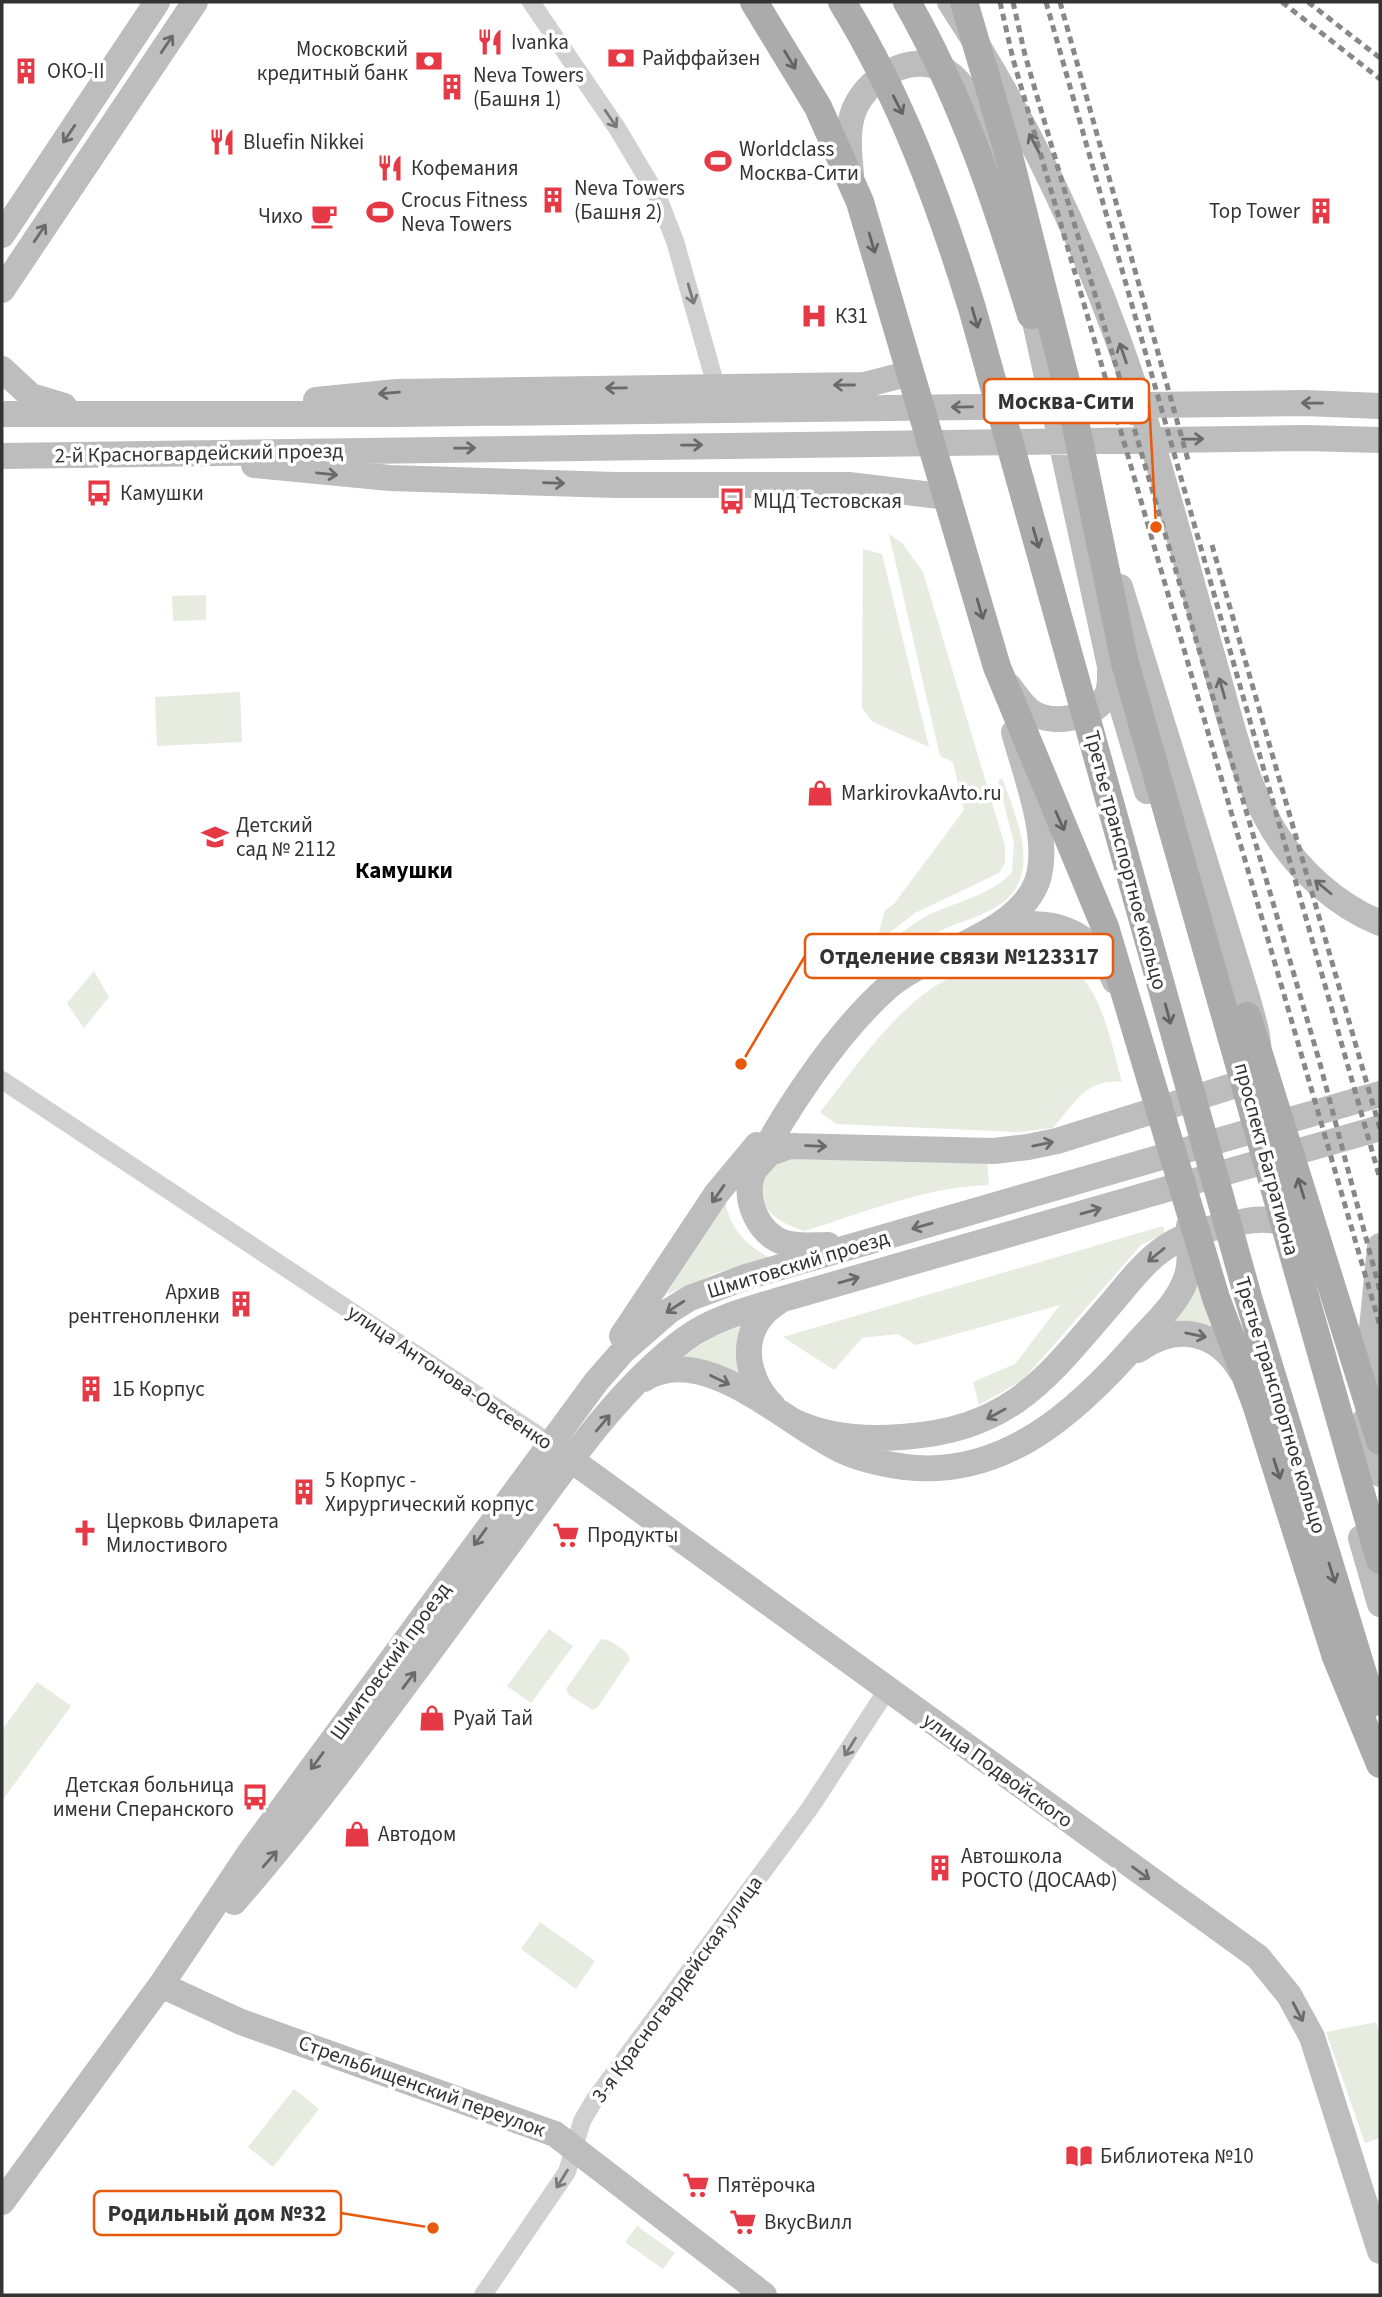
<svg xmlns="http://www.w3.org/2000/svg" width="1382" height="2297" viewBox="0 0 1382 2297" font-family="'Source Sans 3',sans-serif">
<rect width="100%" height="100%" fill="#fff"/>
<!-- green -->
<path fill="#e6ecdf" d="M889,534L902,543L923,572L1005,846V863L999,873L915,913L876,943L885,910L894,904L964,810L953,762L940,756Z
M863,549L882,554L929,747L873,722L862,708Z
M206,595V620L173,621L172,596Z
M240,692L242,742L157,746L155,697Z
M1002,778C1016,817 1044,876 999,905C981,917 959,922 940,931C918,941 897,959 877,973L869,975L872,956C889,942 906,928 925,917C953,902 991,896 1012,872L1014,843L998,781Z
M1026,950C1098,955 1106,1026 1122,1082C1086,1078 1075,1103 1053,1128L1020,1132L836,1124L820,1112C858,1065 892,1011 945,980C970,965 999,958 1026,950Z
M94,971L109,997L84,1028L67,1003Z
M800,1155L987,1159L989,1185C925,1187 866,1212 805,1231C752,1217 739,1169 800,1155Z
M724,1198C730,1228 744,1244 770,1258L716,1273L666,1295Z
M1163,1226L1165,1233L1141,1245L1023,1380L979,1405L973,1382L1015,1364L1060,1305L916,1345L897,1334L862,1338L834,1370L783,1337Z
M1198,1274L1224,1340L1168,1323Z
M753,1321L748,1391L672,1364L711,1338Z
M549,1629L573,1646L531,1703L507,1686Z
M601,1639C610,1639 627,1650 630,1659L598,1707L593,1710L569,1695L566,1689Z
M37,1682L71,1706L2,1801V1730Z
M540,1922L595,1961L576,1989L521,1949Z
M1376,2022L1380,2036V2138L1365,2143L1326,2032Z
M294,2089L319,2109L273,2167L248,2147Z
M637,2226L675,2253L663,2269L625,2242Z"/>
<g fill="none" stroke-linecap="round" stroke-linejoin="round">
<!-- street -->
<path stroke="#d0d0d0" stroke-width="18" d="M531,2L617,128L657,195L675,241L716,386
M2,1080L550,1443
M483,2295L567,2172L582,2121L595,2099L810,1808L887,1690"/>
<!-- secondary -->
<path stroke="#bdbdbd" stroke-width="26" d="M950,2C1019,107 1074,219 1117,337C1156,443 1183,554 1214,662C1230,718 1243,781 1274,831C1299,871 1336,905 1380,923
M851,174C849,154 847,135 852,116C862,80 911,49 946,71C971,87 983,126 996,153
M2,235L157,2
M2,290L195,2
M1029,294L1110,666L1147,791
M2,369L31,396L64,406
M316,400L397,392L864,385L911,373
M2,414H396L1305,403L1380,406
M2,456L1305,438L1380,440
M254,465L390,478L616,485H849L948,497
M1009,686C1015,694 1022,705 1030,711C1051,726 1091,719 1105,698C1111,690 1110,680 1110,671
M997,931C1049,914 1093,930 1115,981
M756,1168L770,1153L790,1146L994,1151L1028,1147L1057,1141L1236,1085C1274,1072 1254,1025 1247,997L1120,587
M828,1245C814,1245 798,1247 785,1243C758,1234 744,1201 752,1175C782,1114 837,1032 888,987C930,951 1017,935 1037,882C1052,839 1025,774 1014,732
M622,1336L717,1193L757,1145
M1138,1350C1176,1323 1217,1330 1241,1371
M644,1379C704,1341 786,1424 839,1449C859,1459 883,1464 905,1467C1004,1479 1078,1411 1138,1342C1155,1323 1177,1304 1186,1279C1192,1262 1189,1244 1189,1226
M1377,1405L1372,1329L1380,1246
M773,1406C742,1375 738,1327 778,1302
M1365,1420L1380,1474
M793,1421C826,1437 866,1440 902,1437C1014,1429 1047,1377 1115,1299C1133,1277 1151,1254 1176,1241C1195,1231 1216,1227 1237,1223C1260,1217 1282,1218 1302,1232
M559,1451L1258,1957L1289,1995L1312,2037L1380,2251
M1361,1538L1380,1604
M234,1902C333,1788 419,1665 509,1544C560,1475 616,1390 685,1339C713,1318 750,1309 783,1299L1380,1128
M161,1985L241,2022L555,2134L764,2295
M2,2202L161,1985L251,1851L596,1382L623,1351L669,1311L690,1298L746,1277L1380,1094"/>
<!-- primary -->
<path stroke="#ababab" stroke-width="28" d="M754,2L818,107L860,202L997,667L1105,927L1216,1298L1256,1404L1336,1657L1380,1764
M842,2C901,98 939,201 972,308L1248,1297L1372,1703
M907,2C963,100 998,207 1031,315
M964,2L1008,152L1070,397L1125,663L1380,1560
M1247,1016L1380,1441"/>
<!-- rail -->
<path stroke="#888" stroke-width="5" stroke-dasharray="7 5" stroke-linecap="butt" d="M1000,2L1013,59L1380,1326
M1013,2L1025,55L1319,1060L1380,1291
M1046,2L1380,1179
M1060,2L1188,460
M1282,2L1380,79
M1308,2L1380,58
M1212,545L1380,1129"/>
</g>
<!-- one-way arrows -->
<defs><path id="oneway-shaft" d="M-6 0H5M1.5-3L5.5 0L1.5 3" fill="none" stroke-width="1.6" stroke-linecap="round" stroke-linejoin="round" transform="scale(1.75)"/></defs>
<g stroke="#6a6a6a">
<use href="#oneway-shaft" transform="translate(167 44) rotate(-56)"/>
<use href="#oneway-shaft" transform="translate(69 134) rotate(124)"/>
<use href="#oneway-shaft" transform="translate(1034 143) rotate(-118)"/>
<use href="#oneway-shaft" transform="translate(40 233) rotate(-56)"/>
<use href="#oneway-shaft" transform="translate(1123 353) rotate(-109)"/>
<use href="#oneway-shaft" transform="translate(844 385) rotate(180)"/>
<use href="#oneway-shaft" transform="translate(616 388) rotate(179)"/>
<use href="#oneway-shaft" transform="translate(389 393) rotate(175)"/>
<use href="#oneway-shaft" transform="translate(1312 403) rotate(-179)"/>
<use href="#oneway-shaft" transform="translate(962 407) rotate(179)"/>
<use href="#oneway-shaft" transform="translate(1193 439) rotate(-1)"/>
<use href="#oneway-shaft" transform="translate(692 445) rotate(-1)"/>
<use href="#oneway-shaft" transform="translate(465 448) rotate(-1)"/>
<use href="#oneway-shaft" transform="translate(327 474) rotate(6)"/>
<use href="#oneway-shaft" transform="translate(554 483) rotate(2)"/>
<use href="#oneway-shaft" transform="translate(1222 688) rotate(-106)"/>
<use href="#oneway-shaft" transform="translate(1323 887) rotate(-140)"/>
<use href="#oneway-shaft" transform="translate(1043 1144) rotate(-12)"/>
<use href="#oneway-shaft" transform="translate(816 1146) rotate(2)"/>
<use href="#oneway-shaft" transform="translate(718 1194) rotate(125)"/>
<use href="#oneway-shaft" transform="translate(1091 1211) rotate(-16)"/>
<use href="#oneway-shaft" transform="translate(922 1226) rotate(164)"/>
<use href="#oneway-shaft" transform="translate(1156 1255) rotate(141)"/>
<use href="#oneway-shaft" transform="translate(849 1280) rotate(-16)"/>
<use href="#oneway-shaft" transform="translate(675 1307) rotate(147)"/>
<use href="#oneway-shaft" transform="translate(1196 1335) rotate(12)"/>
<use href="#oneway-shaft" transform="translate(720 1380) rotate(26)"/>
<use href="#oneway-shaft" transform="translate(996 1414) rotate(151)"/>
<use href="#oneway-shaft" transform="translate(603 1423) rotate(-50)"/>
<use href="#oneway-shaft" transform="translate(480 1537) rotate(126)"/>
<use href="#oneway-shaft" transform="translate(409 1680) rotate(-53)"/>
<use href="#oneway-shaft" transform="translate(317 1761) rotate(126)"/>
<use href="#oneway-shaft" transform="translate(270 1859) rotate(-49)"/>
<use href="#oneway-shaft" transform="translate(1141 1873) rotate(36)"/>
<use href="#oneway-shaft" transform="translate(1298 2012) rotate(62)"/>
</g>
<g stroke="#636363">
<use href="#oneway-shaft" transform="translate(790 60) rotate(59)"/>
<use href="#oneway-shaft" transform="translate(898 105) rotate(63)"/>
<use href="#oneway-shaft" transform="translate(872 243) rotate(74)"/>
<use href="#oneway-shaft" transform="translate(975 318) rotate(74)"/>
<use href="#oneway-shaft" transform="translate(1036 538) rotate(74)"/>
<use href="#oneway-shaft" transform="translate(980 609) rotate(74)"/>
<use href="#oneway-shaft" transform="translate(1060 821) rotate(66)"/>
<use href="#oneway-shaft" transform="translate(1168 1014) rotate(75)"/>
<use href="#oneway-shaft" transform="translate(1301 1188) rotate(-107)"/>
<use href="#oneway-shaft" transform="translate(1277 1469) rotate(72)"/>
<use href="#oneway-shaft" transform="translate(1332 1573) rotate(73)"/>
</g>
<g stroke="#7a7a7a">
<use href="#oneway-shaft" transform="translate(611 119) rotate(56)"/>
<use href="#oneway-shaft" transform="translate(691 294) rotate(74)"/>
<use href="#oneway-shaft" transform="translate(850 1747) rotate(122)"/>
<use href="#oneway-shaft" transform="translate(562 2179) rotate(122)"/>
</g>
<!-- icons -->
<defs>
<g id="restaurant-bare" transform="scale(2.1)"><path d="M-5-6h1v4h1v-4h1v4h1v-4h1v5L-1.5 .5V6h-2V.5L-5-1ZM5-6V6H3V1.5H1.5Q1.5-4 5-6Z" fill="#e63946" stroke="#fff" stroke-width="2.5" paint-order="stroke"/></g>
<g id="bank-bare" transform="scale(2.1)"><path d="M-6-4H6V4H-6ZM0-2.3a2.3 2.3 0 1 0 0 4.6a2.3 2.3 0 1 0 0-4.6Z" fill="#e63946" stroke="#fff" stroke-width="2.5" paint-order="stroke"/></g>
<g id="building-bare" transform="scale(2.1)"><path d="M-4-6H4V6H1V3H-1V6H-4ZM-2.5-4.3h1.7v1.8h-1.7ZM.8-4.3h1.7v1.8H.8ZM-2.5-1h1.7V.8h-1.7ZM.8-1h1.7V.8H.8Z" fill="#e63946" stroke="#fff" stroke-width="2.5" paint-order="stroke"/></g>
<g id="stadium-bare" transform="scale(2.1)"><path d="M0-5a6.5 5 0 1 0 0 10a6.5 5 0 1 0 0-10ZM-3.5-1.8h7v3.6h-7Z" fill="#e63946" stroke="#fff" stroke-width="2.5" paint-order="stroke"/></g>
<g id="cafe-bare" transform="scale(2.1)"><path d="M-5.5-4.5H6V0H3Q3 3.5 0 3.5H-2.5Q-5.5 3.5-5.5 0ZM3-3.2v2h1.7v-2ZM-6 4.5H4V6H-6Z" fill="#e63946" stroke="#fff" stroke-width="2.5" paint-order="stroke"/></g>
<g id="hospital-bare" transform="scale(2.1)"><path d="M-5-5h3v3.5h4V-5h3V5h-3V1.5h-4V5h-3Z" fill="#e63946" stroke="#fff" stroke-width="2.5" paint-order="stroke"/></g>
<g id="bus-bare" transform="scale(2.1)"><path d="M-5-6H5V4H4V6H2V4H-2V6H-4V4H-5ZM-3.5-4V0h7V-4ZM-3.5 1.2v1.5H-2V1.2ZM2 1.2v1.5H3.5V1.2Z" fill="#e63946" stroke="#fff" stroke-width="2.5" paint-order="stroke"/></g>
<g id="shop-bare" transform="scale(2.1)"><path d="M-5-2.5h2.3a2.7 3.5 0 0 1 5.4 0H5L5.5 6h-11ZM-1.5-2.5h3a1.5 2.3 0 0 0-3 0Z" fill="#e63946" stroke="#fff" stroke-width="2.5" paint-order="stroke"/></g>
<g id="school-bare" transform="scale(2.1)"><path d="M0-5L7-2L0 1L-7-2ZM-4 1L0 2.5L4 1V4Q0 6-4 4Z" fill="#e63946" stroke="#fff" stroke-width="2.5" paint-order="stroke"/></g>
<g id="church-bare" transform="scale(2.1)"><path d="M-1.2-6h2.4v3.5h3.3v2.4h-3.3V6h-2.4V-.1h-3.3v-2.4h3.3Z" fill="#e63946" stroke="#fff" stroke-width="2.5" paint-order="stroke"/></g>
<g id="supermarket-bare" transform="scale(2.1)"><path d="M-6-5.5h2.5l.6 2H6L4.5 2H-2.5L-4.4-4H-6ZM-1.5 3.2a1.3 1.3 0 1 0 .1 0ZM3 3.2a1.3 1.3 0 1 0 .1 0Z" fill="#e63946" stroke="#fff" stroke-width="2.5" paint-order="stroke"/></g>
<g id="library-bare" transform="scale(2.1)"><path d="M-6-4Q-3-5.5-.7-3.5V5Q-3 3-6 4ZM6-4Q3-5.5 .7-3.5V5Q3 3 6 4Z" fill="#e63946" stroke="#fff" stroke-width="2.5" paint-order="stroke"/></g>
</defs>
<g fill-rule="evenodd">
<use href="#restaurant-bare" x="490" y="42"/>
<use href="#bank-bare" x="621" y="58"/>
<use href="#bank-bare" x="429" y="61"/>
<use href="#building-bare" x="26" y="71"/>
<use href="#building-bare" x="452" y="87"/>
<use href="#restaurant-bare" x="222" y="142"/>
<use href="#stadium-bare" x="718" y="161"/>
<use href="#restaurant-bare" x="390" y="168"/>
<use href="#building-bare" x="553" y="200"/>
<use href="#building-bare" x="1321" y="211"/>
<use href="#stadium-bare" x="380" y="212"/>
<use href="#cafe-bare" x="324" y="216"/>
<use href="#hospital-bare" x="814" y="316"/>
<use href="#bus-bare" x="99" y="493"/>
<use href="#bus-bare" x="732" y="501"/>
<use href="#shop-bare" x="820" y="793"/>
<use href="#school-bare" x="215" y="837"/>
<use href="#building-bare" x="241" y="1304"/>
<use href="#building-bare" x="91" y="1389"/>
<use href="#building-bare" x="304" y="1492"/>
<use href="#church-bare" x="85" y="1533"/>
<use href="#supermarket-bare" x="566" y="1535"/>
<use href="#shop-bare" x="432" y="1718"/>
<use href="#bus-bare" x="255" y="1797"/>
<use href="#shop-bare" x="357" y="1834"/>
<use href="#building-bare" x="940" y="1868"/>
<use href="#library-bare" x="1079" y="2156"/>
<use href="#supermarket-bare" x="696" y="2185"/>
<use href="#supermarket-bare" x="743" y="2222"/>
</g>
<g text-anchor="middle" stroke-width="7" stroke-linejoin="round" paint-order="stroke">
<!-- poi labels -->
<g font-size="21" fill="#333" stroke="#fff" text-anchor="start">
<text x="511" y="49">Ivanka</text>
<text x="408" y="56" text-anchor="end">Московский<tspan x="408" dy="24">кредитный банк</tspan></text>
<text x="642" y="65">Райффайзен</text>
<text x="47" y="78">ОКО-II</text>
<text x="473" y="82">Neva Towers<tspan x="473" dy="24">(Башня 1)</tspan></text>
<text x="243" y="149">Bluefin Nikkei</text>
<text x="739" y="156">Worldclass<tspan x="739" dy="24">Москва-Сити</tspan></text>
<text x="411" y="175">Кофемания</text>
<text x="574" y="195">Neva Towers<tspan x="574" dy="24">(Башня 2)</tspan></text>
<text x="401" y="207">Crocus Fitness<tspan x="401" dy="24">Neva Towers</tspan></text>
<text x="1300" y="218" text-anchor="end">Top Tower</text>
<text x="303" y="223" text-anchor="end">Чихо</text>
<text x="835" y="323">К31</text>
<text x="120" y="500">Камушки</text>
<text x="753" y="508">МЦД Тестовская</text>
<text x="841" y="800">MarkirovkaAvto.ru</text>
<text x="236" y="832">Детский<tspan x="236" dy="24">сад № 2112</tspan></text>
<text x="220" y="1299" text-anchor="end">Архив<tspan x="220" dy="24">рентгенопленки</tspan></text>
<text x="112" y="1396">1Б Корпус</text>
<text x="325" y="1487">5 Корпус -<tspan x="325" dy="24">Хирургический корпус</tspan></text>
<text x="106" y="1528">Церковь Филарета<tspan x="106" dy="24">Милостивого</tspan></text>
<text x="587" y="1542">Продукты</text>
<text x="453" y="1725">Руай Тай</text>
<text x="234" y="1792" text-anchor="end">Детская больница<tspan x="234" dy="24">имени Сперанского</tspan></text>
<text x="378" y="1841">Автодом</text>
<text x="961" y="1863">Автошкола<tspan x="961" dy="24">РОСТО (ДОСААФ)</tspan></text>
<text x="1100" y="2163">Библиотека №10</text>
<text x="717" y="2192">Пятёрочка</text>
<text x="764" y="2229">ВкусВилл</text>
</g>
<!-- street labels -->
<g font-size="21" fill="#333" stroke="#fff">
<text transform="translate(199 453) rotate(-1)" y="7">2-й Красногвардейский проезд</text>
<text transform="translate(1126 860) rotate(75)" y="7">Третье транспортное кольцо</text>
<text transform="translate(1267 1159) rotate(75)" y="7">проспект Багратиона</text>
<text transform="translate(798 1264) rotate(-17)" y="7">Шмитовский проезд</text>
<text transform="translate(450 1377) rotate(34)" y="7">улица Антонова-Овсеенко</text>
<text transform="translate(1281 1405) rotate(73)" y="7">Третье транспортное кольцо</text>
<text transform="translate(390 1661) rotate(-54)" y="7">Шмитовский проезд</text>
<text transform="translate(998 1770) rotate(36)" y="7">улица Подвойского</text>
<text transform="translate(677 1989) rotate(-54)" y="7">3-я Красногвардейская улица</text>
<text transform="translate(422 2086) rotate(20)" y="7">Стрельбищенский переулок</text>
</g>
<!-- neighbourhood labels -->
<g font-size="23" font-weight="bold" fill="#000" stroke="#fff">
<text x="404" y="878">Камушки</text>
</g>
</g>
<!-- callouts -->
<path fill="none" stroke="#e8590c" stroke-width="2.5" d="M1156 527L1149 401M741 1064L805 956M433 2228L341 2213"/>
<g fill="#e8590c" stroke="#fff" stroke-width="2.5">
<circle cx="1156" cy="527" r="7"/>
<circle cx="741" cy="1064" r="7"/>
<circle cx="433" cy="2228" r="7"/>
</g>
<g fill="#fff" stroke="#e8590c" stroke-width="2.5">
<rect x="984" y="379" width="165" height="44" rx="7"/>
<rect x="805" y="934" width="308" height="44" rx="7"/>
<rect x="94" y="2191" width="247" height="44" rx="7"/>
</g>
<g font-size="23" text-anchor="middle" font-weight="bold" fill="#333">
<text x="1066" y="409">Москва-Сити</text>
<text x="959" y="964">Отделение связи №123317</text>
<text x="217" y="2221">Родильный дом №32</text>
</g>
<!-- border -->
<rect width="1382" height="2297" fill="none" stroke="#333333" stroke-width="7"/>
</svg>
